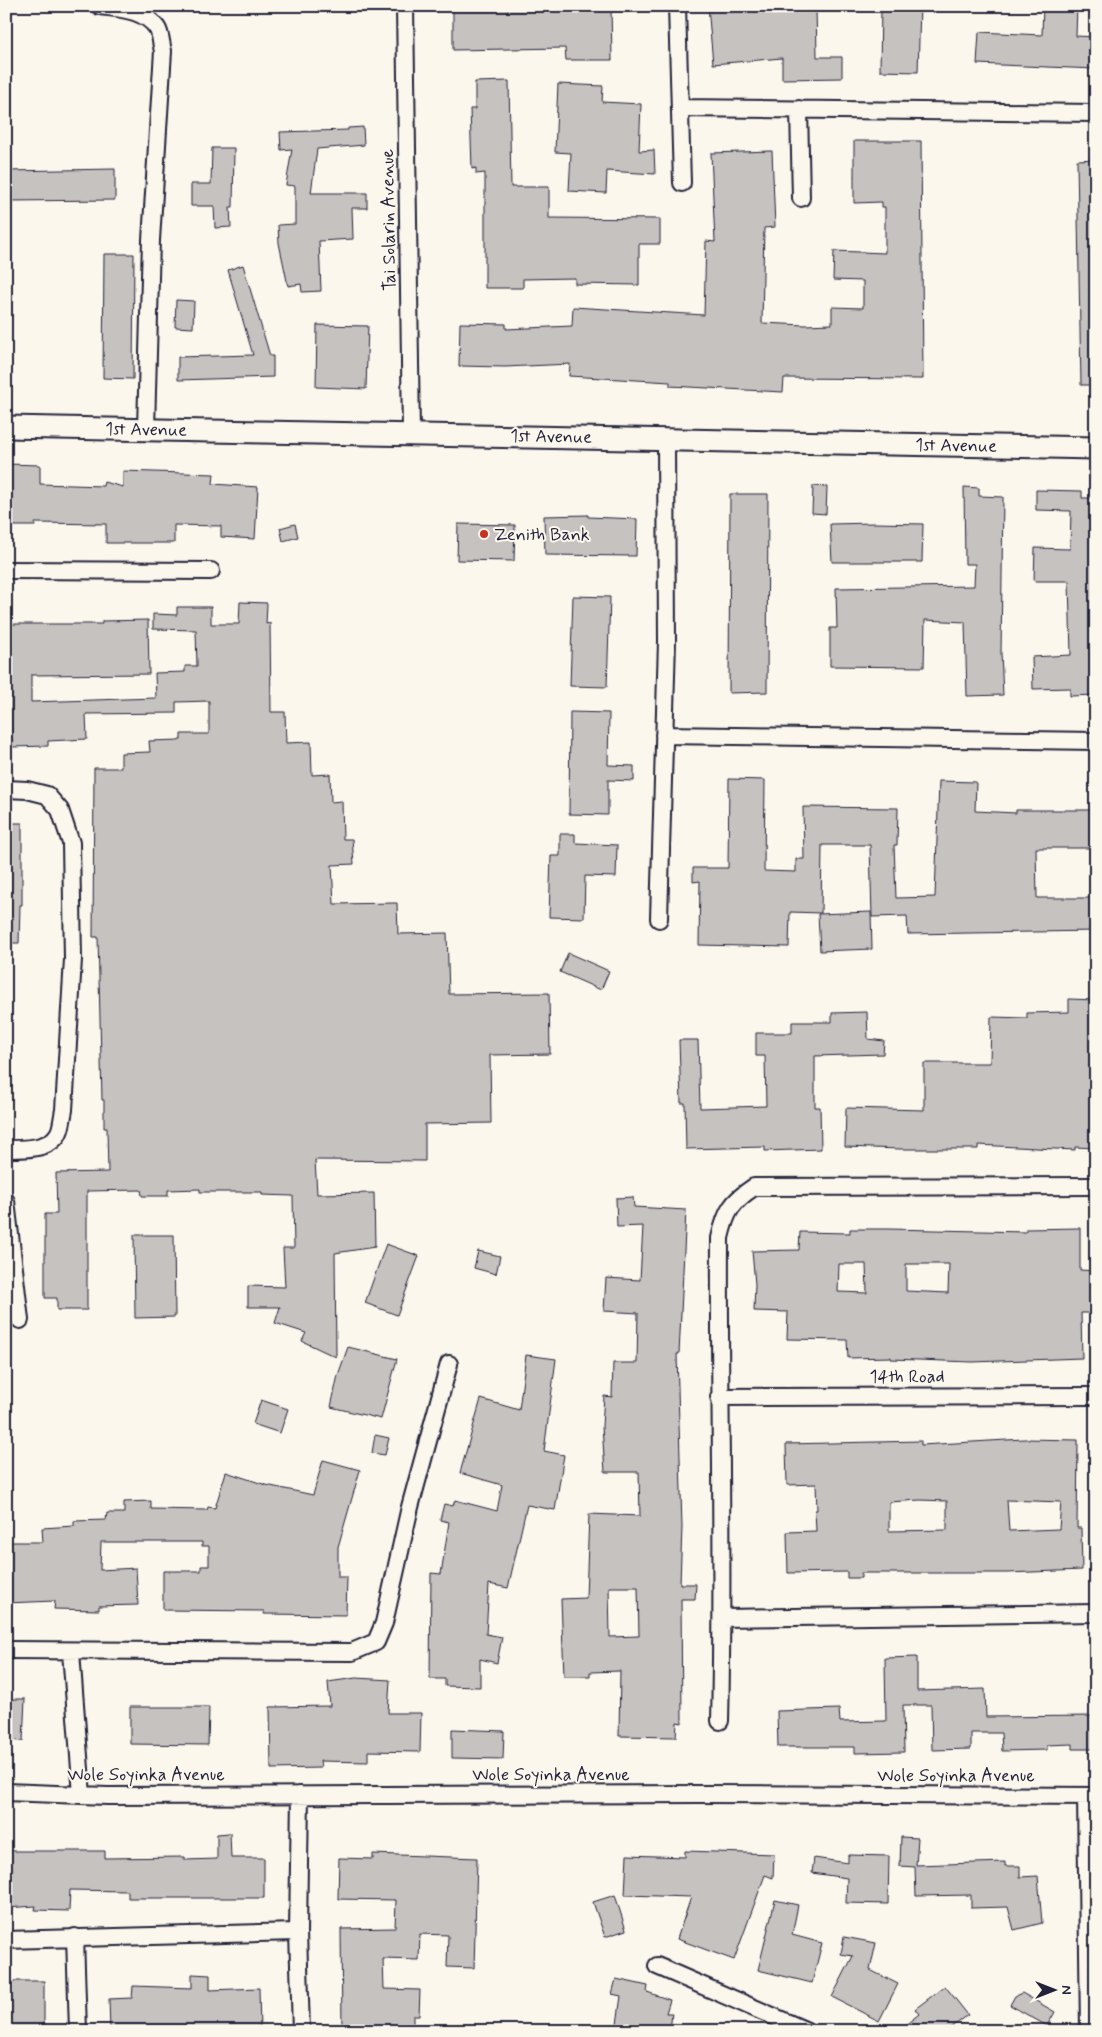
<svg xmlns="http://www.w3.org/2000/svg" width="1102" height="2037" viewBox="0 0 1102 2037" font-family="Mynerve,sans-serif">
<rect width="100%" height="100%" fill="#fbf7ec"/>
<filter id="ink" filterUnits="userSpaceOnUse"><feTurbulence type="fractalNoise" baseFrequency=".02" numOctaves="2"/><feDisplacementMap in="SourceGraphic" scale="10" xChannelSelector="R" yChannelSelector="G"/><feConvolveMatrix kernelMatrix="1 2 1 2 8 2 1 2 1" color-interpolation-filters="sRGB"/></filter>
<g filter="url(#ink)">
<!-- building -->
<path fill="#c6c2c0" stroke="#22223b" fill-rule="evenodd" d="M565,6H611L612,60H566L565,48L453,50V10L565,8Z
M708,6H816L817,57H842V78L782,79V58L713,64Z
M881,6H920L918,72L880,71Z
M1043,6H1077L1076,36L1096,37L1095,69L977,64L979,32L1042,35Z
M509,81L511,187H549V218L660,219V244H639V285L575,284V278L523,279V288H485V173L476,174V168L472,169L470,109H475V82Z
M558,84L603,86L602,102L641,104L639,151L654,150L655,174L607,171L606,193L569,191L571,153L555,152Z
M363,127L364,145L317,149L311,193H367V208H352L353,239L319,241L321,291L302,292L301,284L288,286L279,243L278,225L295,224V186L286,185L292,149L281,150L280,132L348,130V128Z
M854,141H921L923,379L784,378L783,392L670,386V382L569,376L570,364L505,367L459,366L460,323L506,324V329L572,326L573,307L704,315L706,241L715,242L711,153L772,151L775,227L764,228L762,323L805,325L832,324V307L863,308V281L833,280L834,251L885,253V207H882V202L854,203Z
M212,148H234L233,207H230L231,227L215,228L214,206H191V184H211Z
M1096,159V385H1081L1077,160Z
M115,169V200L6,201V171Z
M104,254H134L133,379L103,378Z
M243,265L270,356H273V377L178,380V357L253,355L228,270Z
M176,300L194,301L193,328L175,327Z
M317,325L368,326L366,389L316,387Z
M6,464L40,465V484L103,486L104,482L123,487V471L214,474L213,484L258,487L255,539L221,537V526L174,525V543H106V524L35,523V526H6Z
M813,486L827,487L826,514L812,513Z
M964,487L979,488V496L1003,497L1001,653L1003,695L967,696L965,622L925,620L924,667L830,666V628H837L836,588L974,586L975,564H965Z
M1036,490L1082,491V498H1096V695L1070,696V688L1033,689L1032,657L1071,655L1069,581H1034L1035,548L1070,549L1071,511L1036,510Z
M730,494H768L767,692L729,693Z
M588,515V517L637,519L636,556L545,555L544,516Z
M875,523L923,524L922,562H832L830,524Z
M295,524L298,537L283,541L280,528Z
M458,524L515,525L514,561L457,560Z
M573,596L610,597L607,687L570,686Z
M240,602L267,603L266,624L270,623L271,712H285L286,743L311,742L312,775L330,774L331,802L342,801L343,839H352L354,864L332,865L334,904L397,903L398,934L447,933L449,994L549,993L550,1054L490,1055L491,1123L425,1124V1161L315,1160L317,1194L374,1193L375,1247L335,1253L336,1357L302,1341L306,1333L275,1323L280,1307H248V1286L285,1287L283,1248H294L293,1196L262,1195V1192H200V1189L168,1190V1196H142L141,1190L87,1191V1310H57V1298H45V1214H57L56,1173L108,1172L107,1128H104V1100H102L98,937H93L94,768H121V753L150,752L149,741L181,740V734H209V701L176,702V713L86,714L87,739L48,741V746L12,747L10,692H6V624H102V621L148,620L149,674L31,675V702L156,698L155,673L185,672V666H197L196,630L153,629V614L177,615V607H211V624H239Z
M570,712L609,713L608,765L634,766V781L608,780V815L569,814Z
M729,779L765,780L764,871L796,872V859H804L803,807L898,808L897,845H894L896,898L935,897L939,781L976,782L975,811L1016,813V810H1096V848H1036L1037,898H1096V931L908,934L907,916L872,917L870,845H822L821,913L790,912L789,947L699,945L700,881L693,882V868H728Z
M6,823H22V905H20L19,943H6Z
M560,834H575V843L617,845L616,877L585,876L584,918L549,917L551,856H560Z
M871,912L872,949L820,951L818,914Z
M568,953L609,971L601,990L560,972Z
M1069,999L1096,1000V1148L1075,1147V1150L978,1145V1149H900L845,1147L846,1108L924,1110V1063H990L991,1017L1027,1018V1013L1069,1012Z
M867,1012L868,1039L884,1041L883,1054L815,1056V1107H820L821,1149L765,1151V1147L686,1149L685,1103H681L679,1040H698L700,1108L766,1106L765,1056H756V1033H792V1022H832V1013Z
M633,1197L634,1207L686,1210L679,1354H677L682,1527L680,1584H696L695,1599H681L682,1723L677,1722L676,1737L619,1736L620,1671L590,1672V1676H564L561,1599L586,1598L589,1514L640,1516L639,1472H605L602,1426L604,1396L612,1397L613,1363H637L638,1313L604,1311L606,1278L640,1280L643,1226L617,1227L616,1198ZM609,1587H638L639,1636L610,1637Z
M1080,1228V1270L1096,1271V1313H1081L1082,1358L972,1362L891,1359V1357L848,1358L847,1340L787,1339L788,1312L754,1311L755,1284L752,1251L799,1250L800,1232L850,1233V1229H888L1026,1232V1229ZM839,1264H866L867,1293L838,1292ZM906,1264H949L948,1293L906,1291Z
M134,1235H174L175,1317L135,1318Z
M386,1244L419,1256L397,1315L365,1303Z
M478,1251L500,1256L496,1274L474,1268Z
M348,1347L397,1359L381,1419L331,1407L338,1375Z
M526,1355L556,1359L544,1451L564,1455L555,1510L527,1505L508,1588L489,1584L486,1634L502,1637L497,1663L480,1659V1687L445,1686V1679H430L431,1573L441,1574L449,1522L440,1520L444,1504L453,1506L455,1500L497,1511L502,1485L460,1473L481,1399L519,1410Z
M261,1400L288,1409L280,1433L253,1424Z
M375,1435L389,1438L385,1455L372,1453Z
M1024,1439L1078,1440L1077,1528H1081L1082,1570L1007,1573H861V1578H847V1572L788,1573L787,1532L816,1531L815,1510H817L816,1484L787,1485L786,1444L921,1441V1445ZM920,1500L947,1501V1530L889,1531V1502ZM1007,1500L1061,1502L1059,1529L1009,1531Z
M323,1460L360,1470L338,1547V1577H347L346,1615L264,1614V1611L163,1610V1571H201V1566H209V1546H202V1542H101L100,1570L136,1568L138,1605L99,1606V1610L54,1609L55,1601L6,1603V1542H43L42,1528L74,1526V1521L106,1520L107,1513H124V1502L151,1501V1509L207,1510L208,1507L215,1508L226,1472L266,1485L313,1495Z
M917,1657V1691L985,1689L986,1717L1096,1716V1749H1073V1744L1047,1745V1750L1002,1751L1001,1733H971V1749L932,1750L931,1705H903L904,1752L855,1753V1747H778L777,1711L839,1709L840,1722L886,1721L885,1658Z
M356,1678L390,1680L388,1713H421L420,1752L368,1751V1762L320,1761L321,1768L271,1769L270,1707L330,1706L328,1682Z
M6,1699H25L23,1741L6,1740Z
M130,1707H209L208,1745L130,1744Z
M452,1729L504,1731L503,1759L452,1758Z
M230,1833L231,1858H264V1898H128V1891L70,1890L69,1911L35,1910L36,1906L6,1908V1851H105V1858L185,1857V1860L217,1859V1834Z
M901,1837L918,1838L916,1865L1005,1862V1866H1020V1877L1038,1876L1042,1923L1014,1930L1008,1907L971,1908V1895L916,1896L915,1867L900,1866Z
M685,1851L774,1854L773,1878L765,1875L734,1960L677,1939L691,1897L625,1895L627,1855L685,1857Z
M373,1854L477,1858L474,1968L447,1967L448,1935L420,1934L419,1960L383,1959L384,1989L420,1990L419,2016H413V2031H342L341,1929L395,1928L396,1900L338,1899L339,1858L373,1859Z
M848,1855L889,1856L888,1904L846,1903L847,1878L812,1873L814,1858L848,1863Z
M615,1895L626,1930L605,1937L593,1902Z
M775,1900L798,1905L792,1935L822,1943L812,1983L758,1970Z
M844,1937L876,1943L870,1970L898,1984L879,2021L832,1997L853,1956L841,1954Z
M192,1974L210,1975V1990L259,1988L260,2031H110L109,1999L132,1998L133,1986L192,1988Z
M616,1979L648,1986L647,1992L670,2000L666,2013H672L670,2031H616L621,1996L612,1994Z
M6,1981H44V2031H6Z
M945,1986L968,2015L947,2031H898L919,2014L915,2009Z
M1022,1993L1055,2012L1047,2026L1010,2005L1015,1996Z"/>
<g fill="none" stroke-linecap="round" stroke-linejoin="round">
<!-- minor casing -->
<g stroke="#22223b" stroke-width="20">
<path id="minor" d="M100,6C120,9 144,9 157,28C161,34 161,44 163,51L151,240L146,429
M405,6L411,433
M677,6L682,183
M680,108L1096,113
M799,109L801,198
M6,570L211,571
M664,735L1096,741
M6,789L27,790L47,795L60,810L71,843L73,959L64,1110C62,1118 62,1128 58,1134C49,1150 22,1149 6,1149
M659,919L667,641L666,439
M6,1201L20,1320
M719,1397L1096,1396
M723,1618L1096,1613
M6,1650L352,1652L376,1642L384,1623L410,1507L449,1364
M71,1652L82,1795
M720,1721C724,1560 719,1399 720,1238C726,1212 731,1202 754,1187L1096,1186
M6,1792L107,1796L699,1794L1096,1796
M300,1795L298,1932L301,2031
M1086,1796L1089,2031
M75,1937L78,2031
M6,1940L298,1932
M657,1966L807,2031"/>
</g>
<!-- tertiary casing -->
<g stroke="#22223b" stroke-width="25">
<path id="tertiary" d="M6,427L1096,448"/>
</g>
<!-- minor -->
<use href="#minor" stroke="#fbf7ec" stroke-width="16"/>
<!-- tertiary -->
<use href="#tertiary" stroke="#fbf7ec" stroke-width="21"/>
</g>
</g>
<!-- markers -->
<circle fill="#c8321e" stroke="#fbf7ec" stroke-width="2" cx="484" cy="534" r="5"/>
<g text-anchor="middle" stroke-width="4" stroke-linejoin="round" paint-order="stroke">
<!-- street labels -->
<g font-size="18" fill="#22223b" stroke="#fbf7ec">
<text transform="translate(388 220) rotate(-91)" y="6">Tai Solarin Avenue</text>
<text transform="translate(146 429) rotate(1)" y="6">1st Avenue</text>
<text transform="translate(551 436) rotate(1)" y="6">1st Avenue</text>
<text transform="translate(956 445) rotate(1)" y="6">1st Avenue</text>
<text x="907" y="1382">14th Road</text>
<text x="146" y="1780">Wole Soyinka Avenue</text>
<text x="551" y="1780">Wole Soyinka Avenue</text>
<text x="956" y="1781">Wole Soyinka Avenue</text>
</g>
<!-- poi labels -->
<g font-size="18" fill="#22223b" stroke="#fbf7ec" text-anchor="start">
<text x="494" y="540">Zenith Bank</text>
</g>
</g>
<!-- margin -->
<rect width="1102" height="2037" fill="none" stroke="#fbf7ec" stroke-width="25"/>
<rect x="12" y="12" width="1077" height="2012" fill="none" stroke="#22223b" stroke-width="2" filter="url(#ink)"/>
<!-- north arrow -->
<g transform="translate(1054 1990) rotate(90)" stroke="#fbf7ec" stroke-width="4" paint-order="stroke">
<path d="M0-4L9 19L0 12L-9 19Z" fill="#22223b"/>
<text y="-8" font-size="14" font-weight="bold" text-anchor="middle" fill="#22223b">N</text>
</g>
</svg>
